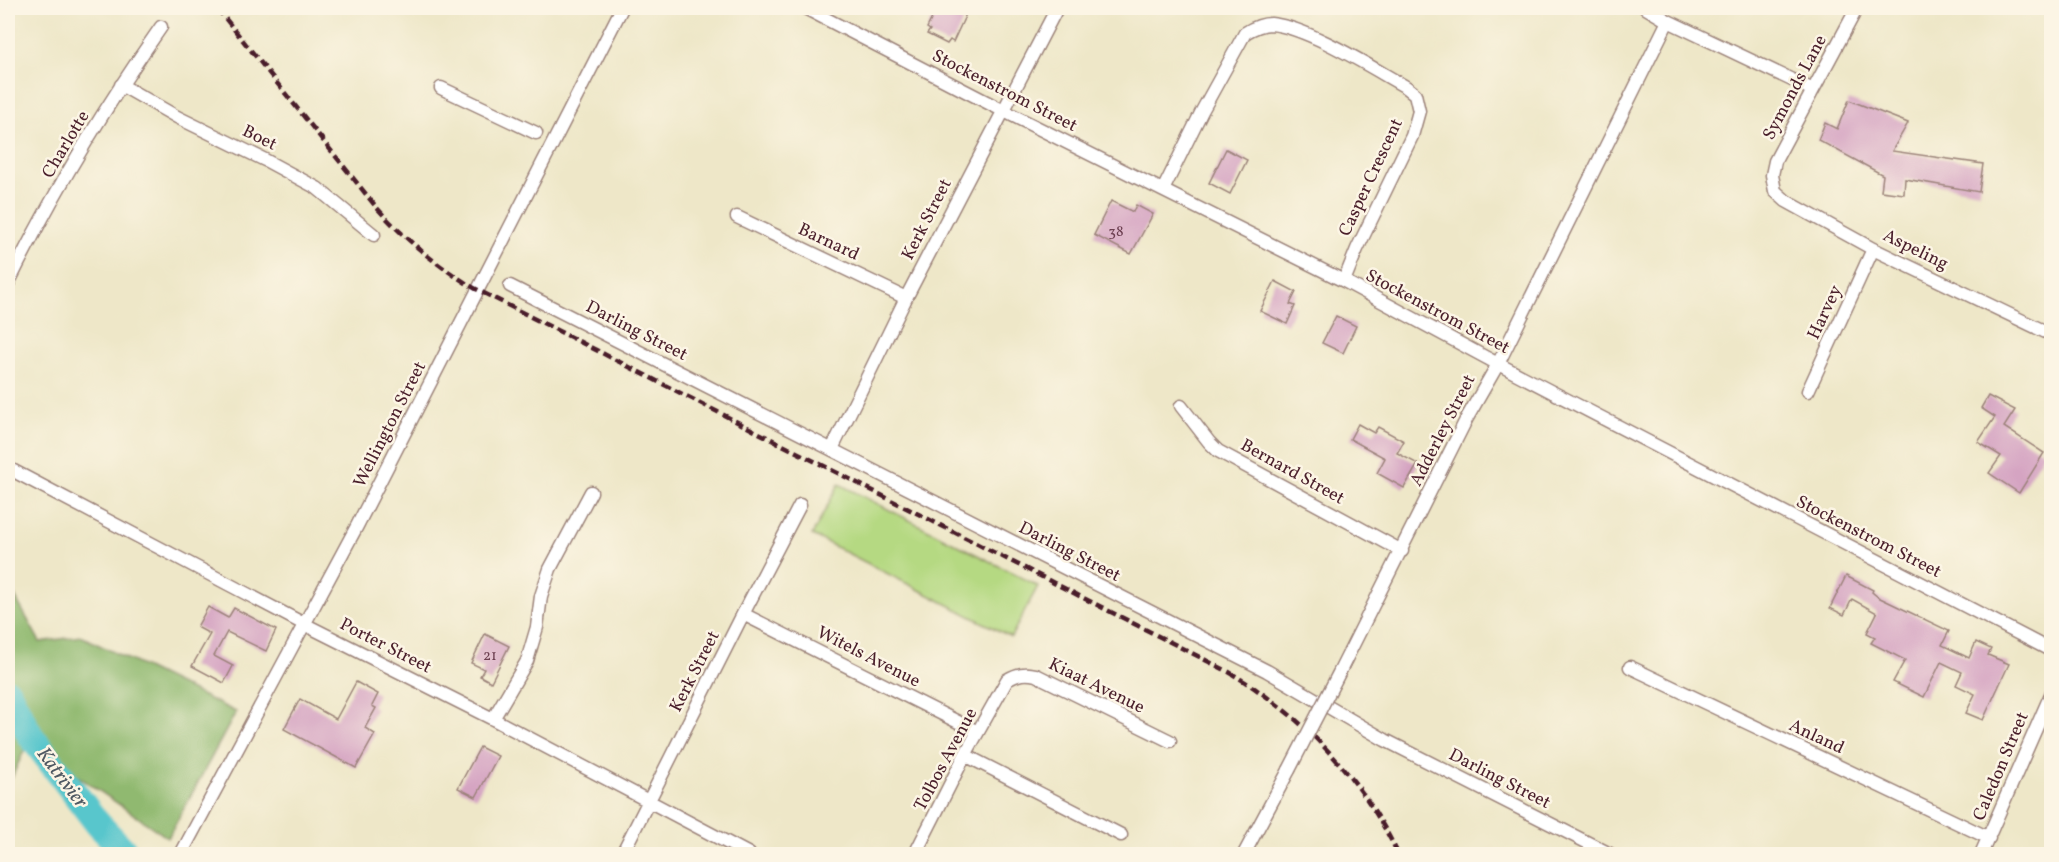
<svg xmlns="http://www.w3.org/2000/svg" width="2059" height="862" viewBox="0 0 2059 862" font-family="Vollkorn,serif">
<rect width="100%" height="100%" fill="#fcf5e5"/>
<filter id="ink" filterUnits="userSpaceOnUse"><feTurbulence type="fractalNoise" baseFrequency=".0167" numOctaves="2"/><feDisplacementMap in="SourceGraphic" scale="12" xChannelSelector="R" yChannelSelector="G"/><feConvolveMatrix kernelMatrix="1 2 1 2 8 2 1 2 1" color-interpolation-filters="sRGB"/></filter>
<filter id="wash" filterUnits="userSpaceOnUse"><feTurbulence type="fractalNoise" baseFrequency=".008" numOctaves="4" result="noise"/><feDisplacementMap in="SourceGraphic" scale="24" xChannelSelector="R" yChannelSelector="G"/><feGaussianBlur stdDeviation="1.35" result="paint"/><feColorMatrix in="noise" values="0 0 0 0 0 0 0 0 0 0 0 0 0 0 0 0 0 1.4 0 .05"/><feComposite in="paint" operator="in"/></filter>
<g filter="url(#wash)">
<rect width="100%" height="100%" fill="#eee7c8"/>
<!-- green -->
<path fill="#b5d982" stroke="#807c56" stroke-width="1.5" d="M839,484L1038,586L1011,637L812,535Z"/>
<!-- forest -->
<path fill="#90b970" stroke="#6d6c4e" stroke-width="1.5" d="M8,584L40,642L81,636L236,712L168,838L28,742L8,786Z"/>
<g fill="none" stroke-linecap="round" stroke-linejoin="round">
<!-- river -->
<path stroke="#58c6cc" stroke-width="27" d="M8,692L30,735L98,824L127,854"/>
</g>
<g id="blocks">
<!-- building -->
<path fill="#d5a4c2" d="M937,8H953L966,14L953,42L950,40L947,44L927,34L930,30L927,28Z
M1849,100L1908,123L1892,151L1983,164L1979,192L1905,179L1904,194L1881,191L1883,175L1818,140L1825,123L1837,129Z
M1226,149L1247,160L1230,194L1209,183Z
M1111,201L1133,212L1136,205L1153,214L1131,254L1094,235Z
M1275,281L1296,292L1290,304L1295,306L1287,324L1260,311Z
M1336,316L1356,326L1343,353L1322,343Z
M1988,396L2015,410L2004,427L2044,453L2019,493L1989,473L2001,456L1978,442L1995,417L1981,408Z
M1358,424L1374,433L1378,427L1404,441L1397,453L1418,464L1404,488L1377,473L1385,458L1350,439Z
M1846,576L1873,590L1872,592L1878,597L1949,631L1942,645L1969,658L1976,642L1991,649L1988,655L2009,664L1983,720L1966,713L1975,694L1956,685L1962,672L1941,662L1924,697L1893,682L1905,660L1871,643L1875,637L1867,633L1877,613L1852,599L1844,615L1830,608Z
M208,607L228,618L234,608L276,630L266,651L227,632L214,656L233,666L224,683L192,666L210,634L197,627Z
M485,634L509,646L491,682L480,676L484,669L471,663Z
M356,682L378,694L372,706L376,708L365,728L375,734L356,768L284,729L300,699L336,719Z
M480,747L498,756L476,797L458,788Z"/>
</g>
</g>
<g filter="url(#ink)">
<use href="#blocks" fill-opacity="0" stroke="#9c837a" stroke-width="1.5"/>
<g fill="none" stroke-linecap="round" stroke-linejoin="round">
<!-- minor casing -->
<g stroke="#9c837a" stroke-width="15">
<path id="minor" d="M805,8L1002,110L1344,281L1498,364L2052,651
M1646,8L1668,21L1813,90
M1857,8L1775,161L1772,175L1775,191L1786,201L1873,249L2052,335
M121,85L177,117L265,160L317,188L374,235
M441,88L536,133
M1163,190L1202,111L1245,33C1253,28 1262,24 1271,24C1308,27 1372,68 1406,87L1415,94L1419,111L1412,136L1357,249L1344,281
M737,217L906,298
M8,284C52,195 104,108 161,27
M510,286L1267,671L1385,740L1610,854
M1808,391L1873,249
M1181,406L1209,442L1218,451L1402,551
M832,449L906,298L1057,8
M8,468L304,624L493,719L749,854
M743,614L978,732
M1630,667L1989,838
M1339,673L1467,418L1498,364L1668,21
M493,719L527,661L537,627L541,596L550,569L591,492
M965,755L1121,835
M181,854L357,526L622,8
M622,854L743,614L800,505
M915,854L965,755L1007,680C1017,674 1025,672 1036,675L1170,741
M1244,854L1289,770
M1981,854L2052,692"/>
</g>
<!-- minor -->
<use href="#minor" stroke="#fff" stroke-width="12"/>
<!-- rail -->
<path stroke="#4a1f2b" stroke-width="4.5" stroke-dasharray="9 4.5" stroke-linecap="butt" d="M217,8L377,208C406,240 438,267 476,289L1229,672C1303,716 1361,776 1398,854"/>
<!-- minor-bridge casing -->
<g stroke="#9c837a" stroke-width="15" stroke-linecap="butt">
<path id="minor-bridge" d="M1289,770L1339,673"/>
</g>
<!-- minor-bridge -->
<use href="#minor-bridge" stroke="#fff" stroke-width="12"/>
</g>
</g>
<g text-anchor="middle" stroke-width="5" stroke-linejoin="round" paint-order="stroke">
<!-- number labels -->
<g font-size="15" fill="#6d4051">
<text x="1116" y="236">38</text>
<text x="490" y="660">21</text>
</g>
<!-- street labels -->
<g font-size="18" fill="#4a1f2b" stroke="#fcf5e5">
<text transform="translate(1794 87) rotate(-62)" y="6">Symonds Lane</text>
<text transform="translate(1005 90) rotate(27)" y="6">Stockenstrom Street</text>
<text transform="translate(260 137) rotate(26)" y="6">Boet</text>
<text transform="translate(65 144) rotate(-59)" y="6">Charlotte</text>
<text transform="translate(1370 177) rotate(-65)" y="6">Casper Crescent</text>
<text transform="translate(926 219) rotate(-63)" y="6">Kerk Street</text>
<text transform="translate(829 241) rotate(25)" y="6">Barnard</text>
<text transform="translate(1916 249) rotate(26)" y="6">Aspeling</text>
<text transform="translate(1438 311) rotate(28)" y="6">Stockenstrom Street</text>
<text transform="translate(1824 312) rotate(-65)" y="6">Harvey</text>
<text transform="translate(637 330) rotate(27)" y="6">Darling Street</text>
<text transform="translate(389 424) rotate(-63)" y="6">Wellington Street</text>
<text transform="translate(1442 430) rotate(-63)" y="6">Adderley Street</text>
<text transform="translate(1293 471) rotate(29)" y="6">Bernard Street</text>
<text transform="translate(1869 536) rotate(27)" y="6">Stockenstrom Street</text>
<text transform="translate(1070 551) rotate(27)" y="6">Darling Street</text>
<text transform="translate(386 645) rotate(27)" y="6">Porter Street</text>
<text transform="translate(869 656) rotate(27)" y="6">Witels Avenue</text>
<text transform="translate(694 671) rotate(-63)" y="6">Kerk Street</text>
<text transform="translate(1097 685) rotate(26)" y="6">Kiaat Avenue</text>
<text transform="translate(1817 736) rotate(25)" y="6">Anland</text>
<text transform="translate(945 759) rotate(-62)" y="6">Tolbos Avenue</text>
<text transform="translate(2000 766) rotate(-67)" y="6">Caledon Street</text>
<text transform="translate(1500 778) rotate(27)" y="6">Darling Street</text>
</g>
<!-- water labels -->
<g font-size="20" font-style="italic" fill="#4f5963" stroke="#fcf5e5">
<text transform="translate(63 777) rotate(53)" y="7">Katrivier</text>
</g>
</g>
<!-- margin -->
<rect width="2059" height="862" fill="none" stroke="#fcf5e5" stroke-width="30"/>
</svg>
